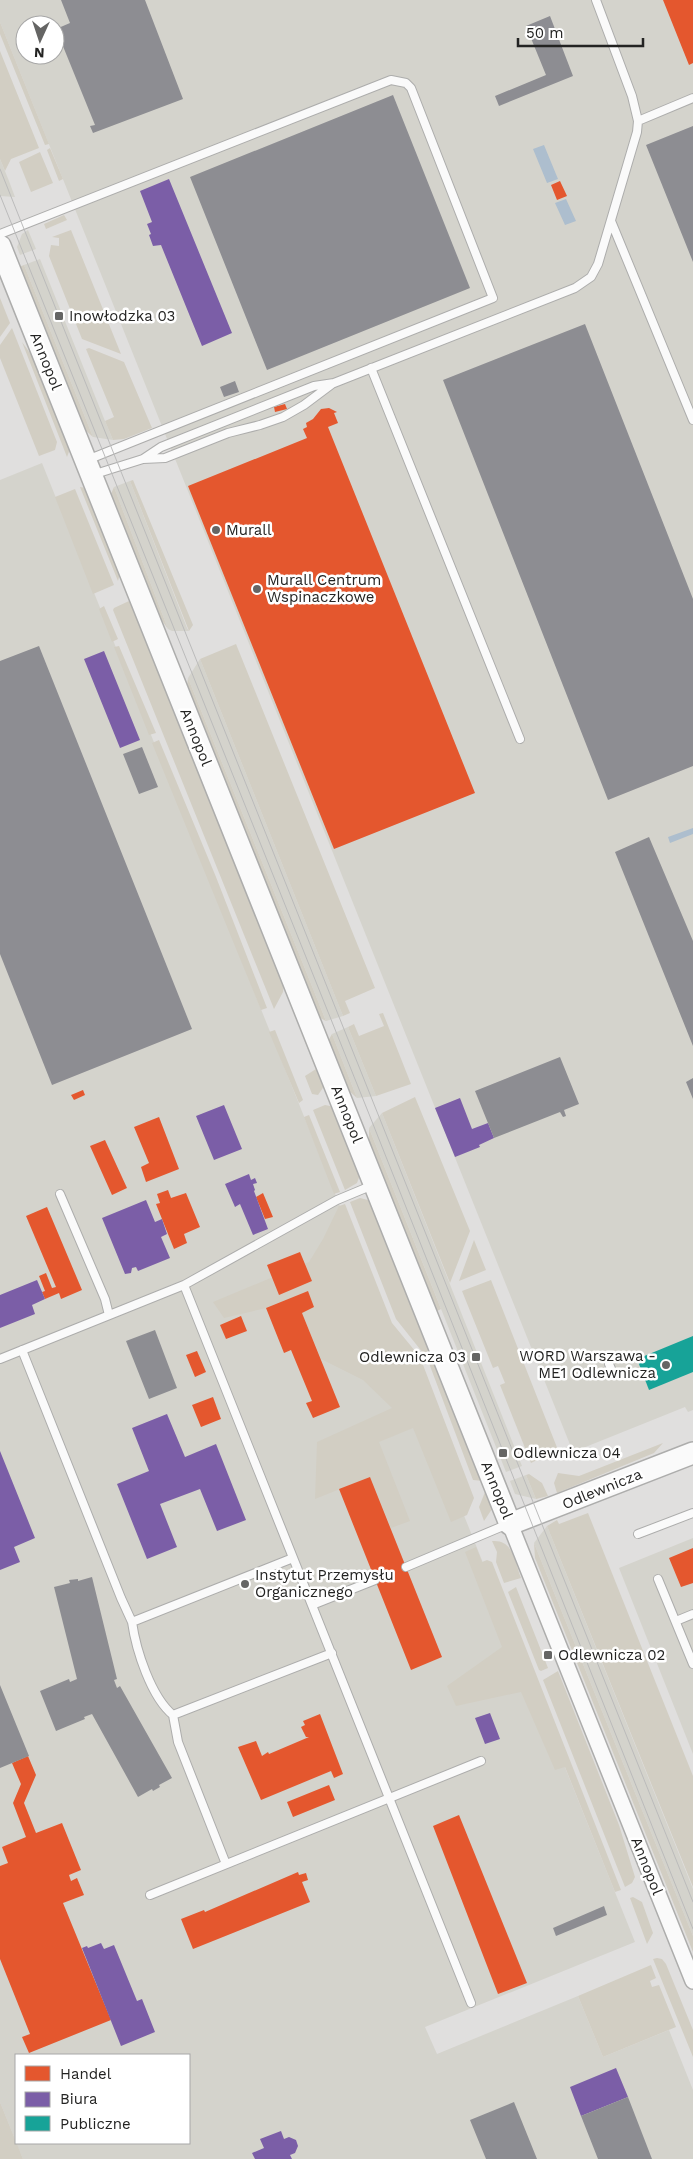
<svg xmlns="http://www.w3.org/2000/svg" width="693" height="2159" viewBox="0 0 693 2159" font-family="'Work Sans',sans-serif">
<rect width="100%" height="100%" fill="#e0dfde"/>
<!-- built -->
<path fill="#d4d3cc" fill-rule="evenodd" d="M0,0H693V1410L688,1412L685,1407L573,1452L0,22ZM25,25H55V55H25Z
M0,159L9,181L15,197L0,196Z
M28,230L36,249L20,255L17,247L22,234Z
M40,259L105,421L113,440L93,437L24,265Z
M42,463L635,1942L425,2027L437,2054L578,1996L603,2057L669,2030L693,2090V2159H23L16,2143H189V2055H16V2142L0,2102V480Z
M130,481L187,628L189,631H172L168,629L114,487Z
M200,659L343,1016L326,1021L188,678Z
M348,1027L376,1096L357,1098L332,1034Z
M382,1113L522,1466L506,1472L369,1128Z
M526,1475L536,1499L515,1494L510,1481Z
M547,1526L693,1889V1936L534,1543Z
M693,1538V1754L619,1568Z"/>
<!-- green -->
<path fill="#d2cec3" d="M0,22L49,144L45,145L0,34Z
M0,51L39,148L11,159L5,171L0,159Z
M50,148L63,179L59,181L47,150Z
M40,152L53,183L31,192L19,162Z
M64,215L67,220L46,229L44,224Z
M71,230L121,354L82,339L49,256L51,245L59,246V238L52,237Z
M24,265L93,437L84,429L19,267Z
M0,298L10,323L0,337Z
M12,328L57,442L55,450L39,456L0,358V345Z
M22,342L35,360L70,449L67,457Z
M89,348L124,362L152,428L124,439L113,440L105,421L114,417L86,349Z
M133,480L193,625L189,631L130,481Z
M80,487L86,488L120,573L118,581Z
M114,487L168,629L158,615L113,502L111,494Z
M75,489L114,585L93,594L55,497Z
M129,601L134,605L284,983L283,992L274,1009L113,610L114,608Z
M104,606L118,639L112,642L99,609Z
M236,644L375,988L345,1001L350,1013L343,1016L200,659Z
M119,646L156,733L149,735L114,647Z
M188,678L326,1021L320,1018L187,686Z
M159,740L216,877L267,1008L261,1010L152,743Z
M383,1013L411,1084L376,1096L348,1027L354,1024L359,1036L384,1026L379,1014Z
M275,1030L303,1100L299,1103L269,1032Z
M332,1034L357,1098L348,1090L328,1041Z
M304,1039L308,1042L325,1085L318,1095L312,1094L305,1076L316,1069Z
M415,1097L470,1231L450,1283L382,1113Z
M325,1105L330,1106L335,1110L360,1175L357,1183L345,1190L313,1110Z
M309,1115L340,1192L334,1194L304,1117Z
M369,1128L441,1309L435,1312L369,1143Z
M360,1198L368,1200L374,1205L484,1481L473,1480L427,1358L396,1319L350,1202Z
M345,1204L392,1323L420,1357L474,1498L467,1515L451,1522L413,1428L379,1442L410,1521L391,1528L370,1477L315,1499L317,1442L392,1408L363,1380L321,1359L302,1313L314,1307L308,1291L266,1308L224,1318L213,1302L309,1262L323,1239L339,1206Z
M474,1240L486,1270L459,1281Z
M491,1280L558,1450L557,1453L545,1458L542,1450L534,1453L537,1460L531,1463L500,1385L505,1383L498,1366L493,1368L462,1291Z
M663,1443L654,1453L557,1493L554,1483L558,1473L579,1476Z
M529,1474L542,1483L548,1496L536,1499L526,1475Z
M488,1491L492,1509L484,1521L479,1507L485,1492Z
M588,1513L693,1776V1887L547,1526L557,1520L559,1524Z
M492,1541C514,1539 515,1563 521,1578L504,1583L496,1562L497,1552Z
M534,1543L693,1936V1952L535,1558Z
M476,1547L482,1562L487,1560L492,1562L621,1890L615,1892L565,1767L555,1770L521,1692L456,1706L447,1686L502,1647L465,1552Z
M516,1587L548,1668L541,1671L539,1670L508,1592Z
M558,1671L619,1825L635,1877L632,1883L625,1887L543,1680Z
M633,1897L642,1902L653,1933L647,1944L630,1898Z
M657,1958L662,1959L666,1964L693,2030V2057L653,1959Z
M651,1965L656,1978L650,1981L652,1987L659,1985L676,2027L603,2057L578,1996Z
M0,2102L23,2159H0Z"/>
<!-- water -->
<path fill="#adbece" d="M544,145L558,179L547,183L533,149Z
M566,199L576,221L565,225L555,203Z
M693,828V834L670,843L668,837Z"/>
<!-- shops -->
<path fill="#e4572e" d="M663,0H693V63L689,65Z
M560,181L567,196L557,200L551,185Z
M285,404L287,409L275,412L274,407Z
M329,408L337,412L334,413L338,423L328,427L475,793L334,849L188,486L307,438L303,429L307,427L306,423L313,419L321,409Z
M83,1090L85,1095L74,1100L71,1095Z
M159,1117L179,1169L146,1182L141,1167L149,1163L134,1127Z
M105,1140L127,1188L112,1195L90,1146Z
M168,1190L171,1198L186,1193L200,1227L184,1234L187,1243L174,1249L156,1204L160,1203L157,1194Z
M263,1193L273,1217L265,1219L256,1197Z
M47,1207L82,1290L61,1299L59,1293L45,1299L42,1292L45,1291L39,1276L46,1273L52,1288L56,1287L26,1216Z
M300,1252L312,1281L279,1295L267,1265Z
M308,1291L314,1307L302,1313L340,1407L313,1418L306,1403L312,1401L291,1350L284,1353L266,1308Z
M241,1316L247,1331L226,1339L220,1325Z
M197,1351L206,1372L195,1377L186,1355Z
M213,1397L221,1419L201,1427L192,1405Z
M370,1477L442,1657L411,1670L339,1489Z
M693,1548V1583L681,1587L669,1558Z
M320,1714L343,1774L334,1778L331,1771L261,1800L238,1747L256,1741L262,1756L268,1752L269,1754L309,1737H306L301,1727L305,1725L303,1721Z
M28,1756L36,1775L24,1803L36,1833L62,1823L81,1870L69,1875L71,1881L77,1878L84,1895L63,1903L111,2020L29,2053L22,2037L30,2034L0,1959V1866L8,1863L2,1847L26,1837L13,1803L21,1784L12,1763Z
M329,1785L335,1800L293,1817L287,1802Z
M459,1815L527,1983L498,1994L433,1826Z
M298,1872L299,1875L306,1873L308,1880L302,1882L310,1902L193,1949L181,1919L204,1910L205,1912Z"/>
<!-- offices -->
<path fill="#7b5ea7" d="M169,179L232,333L202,346L161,245L153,246L149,235L151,234L147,224L152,222L140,191Z
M104,651L140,740L120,748L84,659Z
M460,1098L472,1129L488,1123L494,1138L479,1145L480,1147L455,1157L435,1108Z
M224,1105L242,1149L214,1160L196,1116Z
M249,1174L251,1180L255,1178L257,1183L253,1184L255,1190L254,1191L268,1229L253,1235L240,1204L235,1207L225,1184Z
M146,1200L155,1222L162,1219L167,1234L161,1237L170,1258L138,1271L136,1267L132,1268L131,1273L125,1274L102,1218Z
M37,1280L45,1299L32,1305L35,1314L0,1328V1295Z
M167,1414L185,1457L216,1444L246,1520L217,1531L200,1489L160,1504L177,1547L147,1559L117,1484L149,1471L132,1428Z
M0,1451L35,1538L14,1547L20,1562L0,1570Z
M490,1713L500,1739L485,1744L475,1718Z
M101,1943L104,1949L114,1945L137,2001L142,1999L155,2032L121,2046L82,1948L87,1946L88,1948Z
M616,2068L628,2097L581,2116L570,2087Z
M281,2131L284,2139L289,2137L296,2140L298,2146L295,2153L290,2155L292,2159H255L252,2153L264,2148L260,2139Z"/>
<!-- public -->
<path fill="#17a398" d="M693,1336V1372L649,1390L637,1359Z"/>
<!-- industry -->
<path fill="#8d8d92" d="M61,0H145L183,99L93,133L90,126L95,125L56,29L70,23Z
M550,16L573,76L499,106L495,96L546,75L526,26Z
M393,95L470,288L267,370L190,177Z
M693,126V262L646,145Z
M585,324L693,599V766L608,800L443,380Z
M235,381L239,392L224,397L220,387Z
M39,646L192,1029L52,1085L0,954V661Z
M142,747L158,787L139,794L123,754Z
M649,837L693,941V1046L615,852Z
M560,1057L579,1104L564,1110L566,1116L563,1117L560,1112L494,1138L475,1091Z
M693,1078V1099L686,1082Z
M155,1330L177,1388L149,1399L126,1341Z
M92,1577L117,1679L114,1680L117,1688L120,1686L172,1778L159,1785L160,1787L153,1791L152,1789L138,1797L92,1714L84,1717L85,1719L56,1731L40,1691L69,1679L70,1682L77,1679L54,1587L70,1583L69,1580L78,1579V1581Z
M0,1685L29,1756L0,1768Z
M604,1906L607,1915L556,1936L553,1928Z
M628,2097L652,2159H598L581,2116Z
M514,2102L537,2159H486L470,2120Z"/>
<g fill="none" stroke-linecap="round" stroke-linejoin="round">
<!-- lane casing -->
<g stroke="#adadac" stroke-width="10">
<path id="lane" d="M638,121L693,98
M611,221L693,420
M0,234L391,80L406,83L411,88L493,298L87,460
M371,368L520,739
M143,459L165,458L228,433L260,425L283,417L304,405L332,384
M92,475L143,459L161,447L314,386L334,383L575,288L591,277L598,264L637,132L638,121L632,96L596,0
M60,1194L105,1299L109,1315
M184,1285L471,2003
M22,1350L121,1598L132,1622
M0,1359L184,1285L337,1200L373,1185
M609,1364L612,1371
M638,1534L693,1513
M293,1558L132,1622C136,1650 151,1697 173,1715L332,1653
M406,1567L508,1524
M658,1579L693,1664
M312,1605L375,1580
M676,1621L693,1614
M173,1715L178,1742L226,1864
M150,1895L481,1761"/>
</g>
<!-- street casing -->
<g stroke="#adadac" stroke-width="18">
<path id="street" d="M510,1524L693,1981"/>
</g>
<!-- secondary casing -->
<g stroke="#adadac" stroke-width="24">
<path id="secondary" d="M0,246L510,1524L693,1453"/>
</g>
<!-- lane -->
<use href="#lane" stroke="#fafafa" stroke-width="8"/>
<!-- street -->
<use href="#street" stroke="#fafafa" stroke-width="15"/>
<!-- secondary -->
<use href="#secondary" stroke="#fafafa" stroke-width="21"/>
<!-- tram -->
<path stroke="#bbb" stroke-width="1" d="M0,169L693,1902
M0,195L367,1109L693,1929"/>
</g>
<!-- markers -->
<g fill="#656564" stroke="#fff" stroke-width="2">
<rect x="54" y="311" width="10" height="10" rx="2.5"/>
<circle cx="216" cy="530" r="5"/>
<circle cx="257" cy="589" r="5"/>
<rect x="471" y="1352" width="10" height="10" rx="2.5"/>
<circle cx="666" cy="1365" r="5"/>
<rect x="498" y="1448" width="10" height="10" rx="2.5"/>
<circle cx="245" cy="1584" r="5"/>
<rect x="543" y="1650" width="10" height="10" rx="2.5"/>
</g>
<g text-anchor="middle" stroke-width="5" stroke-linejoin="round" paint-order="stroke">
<!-- poi labels -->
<g font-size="15" fill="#232322" stroke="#fff" text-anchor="start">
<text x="69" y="321">Inowłodzka 03</text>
<text x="226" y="535">Murall</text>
<text x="267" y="585">Murall Centrum<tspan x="267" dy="17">Wspinaczkowe</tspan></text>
<text x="656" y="1361" text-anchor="end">WORD Warszawa -<tspan x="656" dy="17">ME1 Odlewnicza</tspan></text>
<text x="466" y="1362" text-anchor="end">Odlewnicza 03</text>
<text x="513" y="1458">Odlewnicza 04</text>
<text x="255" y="1580">Instytut Przemysłu<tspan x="255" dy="17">Organicznego</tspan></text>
<text x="558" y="1660">Odlewnicza 02</text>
</g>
<!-- street labels -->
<g font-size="15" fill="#232322" stroke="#fff">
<text transform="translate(46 361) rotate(68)" y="5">Annopol</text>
<text transform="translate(196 737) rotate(68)" y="5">Annopol</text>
<text transform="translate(347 1114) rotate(68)" y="5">Annopol</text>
<text transform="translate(602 1489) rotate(-22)" y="5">Odlewnicza</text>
<text transform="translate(497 1490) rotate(68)" y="5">Annopol</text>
<text transform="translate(647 1866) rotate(68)" y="5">Annopol</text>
</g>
</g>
<!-- legend -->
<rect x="15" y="2054" width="175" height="90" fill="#ffffff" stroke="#a7a7a7"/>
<rect x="25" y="2066" width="25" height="15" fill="#e4572e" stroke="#a7a7a7"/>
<text x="60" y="2079" font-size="15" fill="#232322">Handel</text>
<rect x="25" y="2092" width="25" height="15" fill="#7b5ea7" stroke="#a7a7a7"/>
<text x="60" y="2104" font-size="15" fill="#232322">Biura</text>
<rect x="25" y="2116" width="25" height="15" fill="#17a398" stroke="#a7a7a7"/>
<text x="60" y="2129" font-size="15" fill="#232322">Publiczne</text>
<!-- north arrow -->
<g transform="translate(40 40) rotate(183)"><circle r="24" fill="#ffffff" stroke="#a7a7a7"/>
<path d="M0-4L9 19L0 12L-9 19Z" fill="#656564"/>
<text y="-8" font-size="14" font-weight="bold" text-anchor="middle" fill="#232322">N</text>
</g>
<!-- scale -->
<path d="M518 38v8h125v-8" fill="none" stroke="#232322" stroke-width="2.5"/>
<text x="526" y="38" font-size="15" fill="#232322" stroke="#ffffff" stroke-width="4" paint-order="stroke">50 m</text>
</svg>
